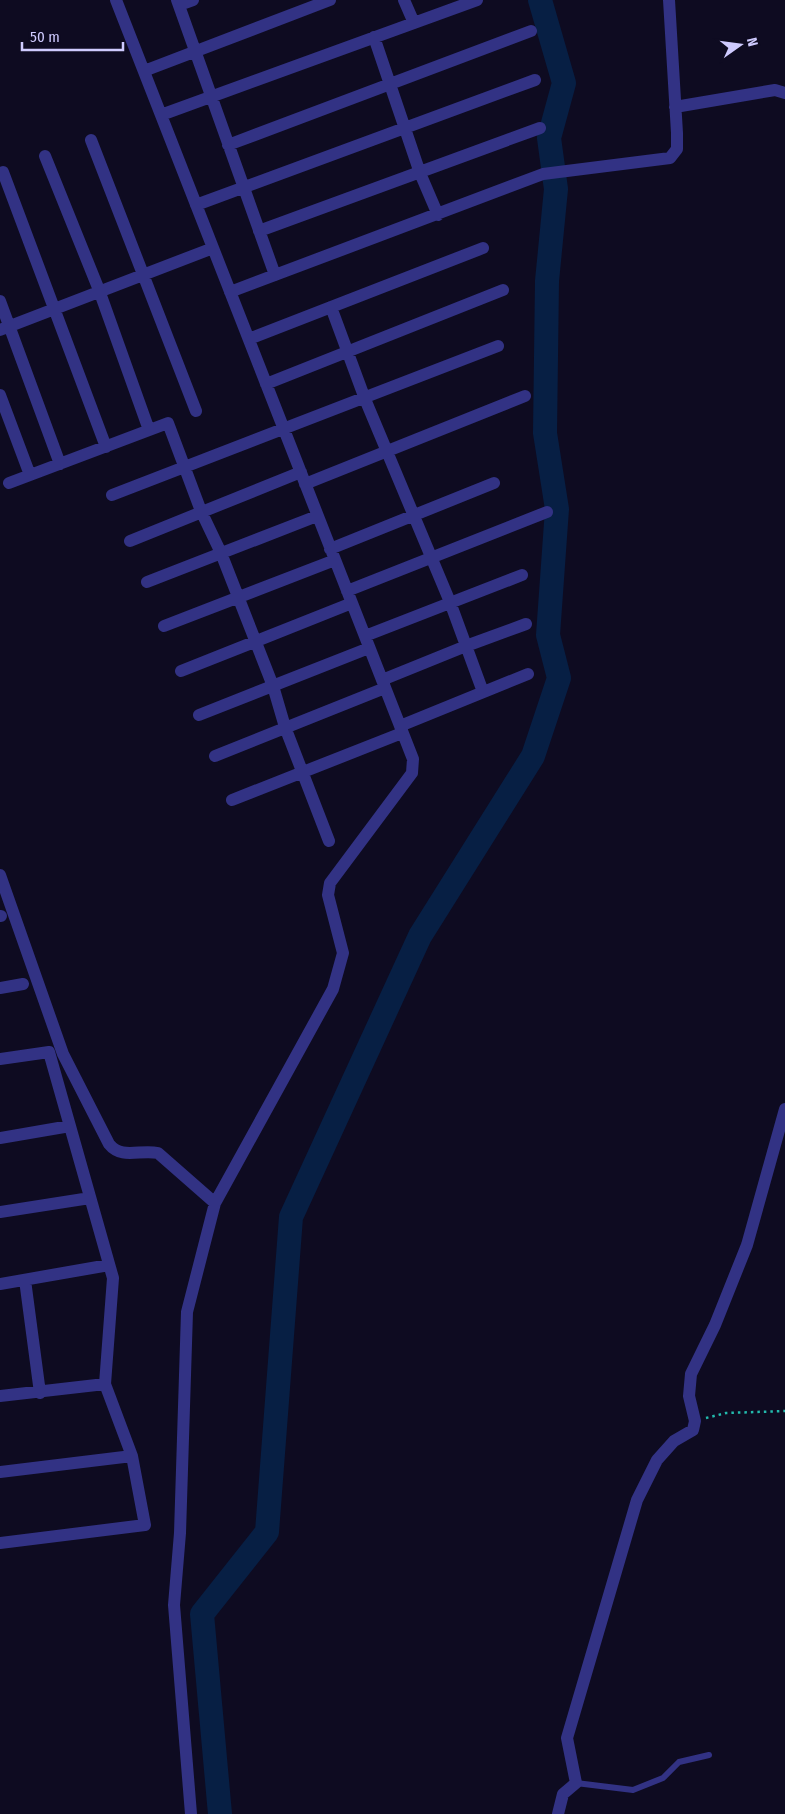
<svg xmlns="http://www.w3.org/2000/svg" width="785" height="1814" viewBox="0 0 785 1814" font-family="'Fira Sans Condensed',sans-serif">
<rect width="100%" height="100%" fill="#0e0b21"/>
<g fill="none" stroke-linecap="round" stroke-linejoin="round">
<!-- river -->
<path stroke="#071f44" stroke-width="24" d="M220,1814L202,1614L267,1532L291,1217L420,936L533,756L559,678L548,635L557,509L545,433L547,281L556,189L549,138L564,83L540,0"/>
<!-- path -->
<path stroke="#23baad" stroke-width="2.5" stroke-dasharray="2.5 4" stroke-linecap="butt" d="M706,1418L726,1413L785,1411"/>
<!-- lane -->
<path stroke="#323284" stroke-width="6" d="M576,1783L633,1790L663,1778L679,1762L709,1755"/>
<!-- street -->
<path stroke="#323284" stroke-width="12" d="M116,0L413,759L412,773L330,883L328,895L343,953L333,989L215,1203L187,1312L180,1533L174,1605L191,1814
M177,0L275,275
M404,0L414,23
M179,5L193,0
M374,37L420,173L438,215
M144,71L330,0
M675,107L775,90L785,93
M161,115L477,0
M91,140L196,411
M228,145L531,31
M45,156L99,290L149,430
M3,172L106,447
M196,205L535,80
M259,231L540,128
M230,292L543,174L670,158L677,149V133L669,0
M0,301L60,464
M331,307L365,399L450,602L483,692
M0,330L213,248
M249,339L483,248
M266,384L503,290
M0,395L30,475
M9,483L168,423L201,511L221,553L273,686L285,727L329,841
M305,484L525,396
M112,495L498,346
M130,541L301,472
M330,549L494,483
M147,582L317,516
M347,591L547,512
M164,626L335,560
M365,636L522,575
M181,671L352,603
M382,680L466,646L526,624
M199,715L369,648
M400,726L528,674
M215,756L385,688
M232,800L402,733
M0,875L63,1054L109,1144C122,1160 140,1149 158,1153L215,1203
M0,916H1
M0,988L23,984
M0,1059L49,1052L113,1278L105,1384L132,1456L145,1525L0,1543
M0,1138L70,1126
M0,1212L90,1198
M25,1280L40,1393
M0,1284L109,1265
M0,1396L105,1384
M0,1472L132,1456
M558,1814L563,1794L576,1783L567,1738L637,1500L657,1460L674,1441L693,1430L695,1421L689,1396L691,1374L715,1325L747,1245L785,1109"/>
</g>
<!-- north arrow -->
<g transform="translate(740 45) rotate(76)" stroke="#0e0b21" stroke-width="4" paint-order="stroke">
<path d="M0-4L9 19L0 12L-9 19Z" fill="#cfcbff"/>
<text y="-8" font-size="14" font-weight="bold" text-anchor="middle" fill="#cfcbff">N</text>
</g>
<!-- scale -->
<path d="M22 42v8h101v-8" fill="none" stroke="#cfcbff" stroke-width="2.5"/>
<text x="30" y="42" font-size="15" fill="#cfcbff" stroke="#0e0b21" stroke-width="4" paint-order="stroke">50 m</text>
</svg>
